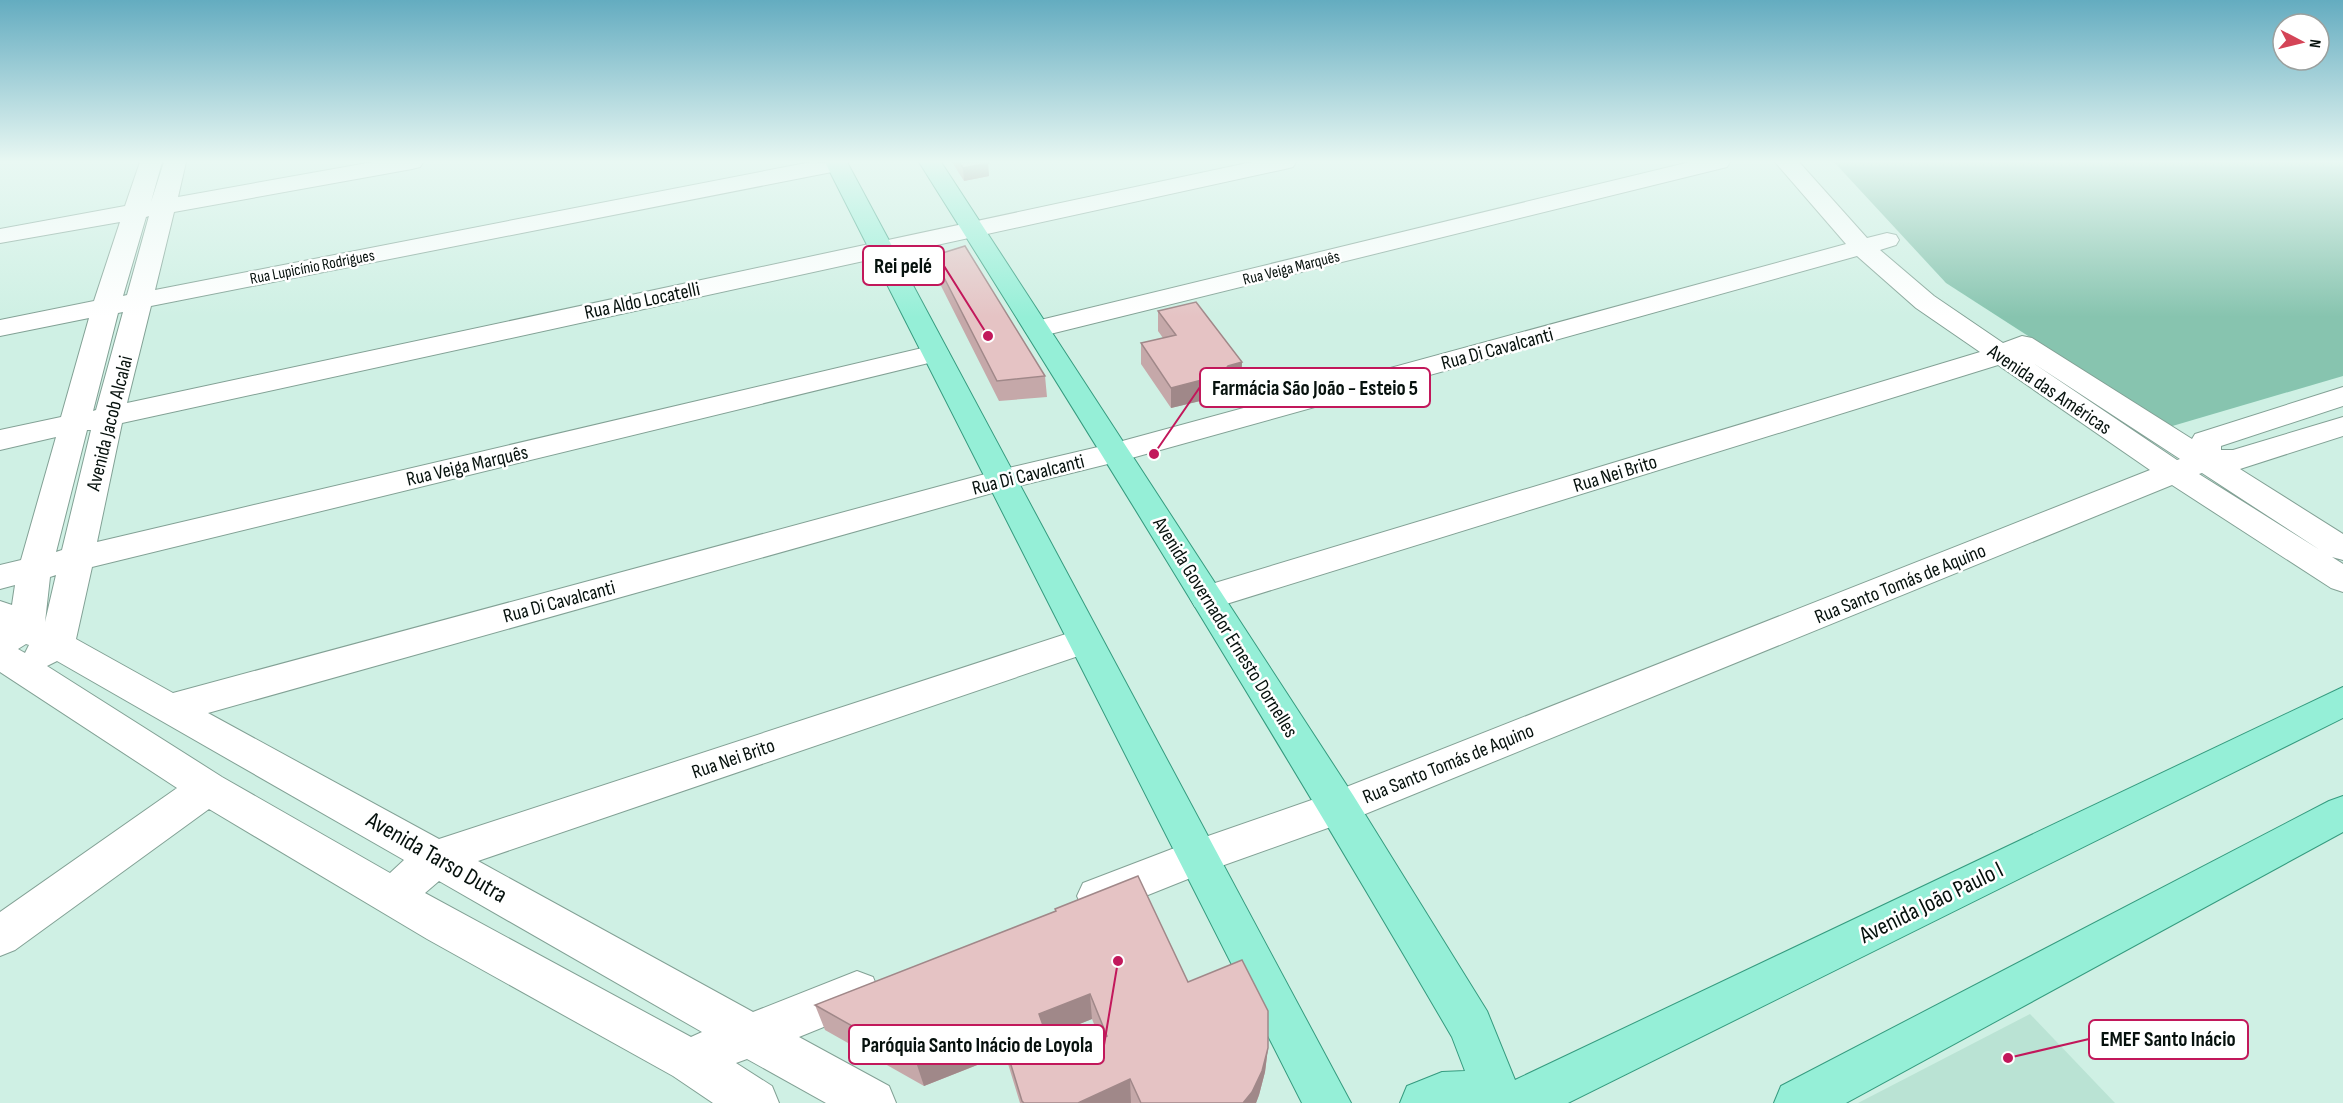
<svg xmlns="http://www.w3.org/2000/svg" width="2343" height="1103" viewBox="0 0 2343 1103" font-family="'Sofia Sans Condensed',sans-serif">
<rect width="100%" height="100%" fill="#cff0e4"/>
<!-- built -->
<path fill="#bae3d4" d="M2030,1014L2115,1103H1858Z"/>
<!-- green -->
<path fill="#87c4af" d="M1834,162H2343V376L2169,427L1946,283Z"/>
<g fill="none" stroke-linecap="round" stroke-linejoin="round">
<!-- minor casing -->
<g stroke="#82a195" stroke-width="2">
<path id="minor" d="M140,162H162L151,202L164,162H186L178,197L373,162H423L420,167L412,169L174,212L155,290L811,162L848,164L845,169L837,171L151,306L127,403L1252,162H1296L1293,167L1285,169L122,423L97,542L935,345L945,347L949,353L945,359L92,567L76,639L173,693L1000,470L1115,443L1846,244L1775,162H1799L1867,238L1887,233L1896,235L1899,240L1896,245L1880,250L1934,296L2003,343L2022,336L2032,338L2192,439L2195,434L2343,387V406L2221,446V450H2233L2343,417V436L2240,469L2343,534V560L2332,557L2343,564V592L2331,588L2172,485L1353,819L1213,869L1098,915L1083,909L1077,896L1083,883L1185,844L1326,795L2150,470L1998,365L1207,610L1195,607L1190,598L1195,589L1980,352L1916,308L1857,256L1128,459L1003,490L208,713L439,839L1072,632L1084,628L1096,632L1102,641L1096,650L478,861L753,1012L857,971L873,977L879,992L873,1007L799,1037L889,1086L896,1103H826L747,1059L736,1063L772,1086L779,1103H713L673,1076L427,939L209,809L15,950L0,956V912L177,788L0,672V601L12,605L15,585L0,589V565L21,560L56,437L0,450V430L61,417L89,318L0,336V320L94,301L120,222L0,243V229L125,206ZM149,216L127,295L123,296L146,217ZM123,312L96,410L93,411L118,313ZM2033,363L2180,459L2177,460ZM87,430H91L62,550L56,552ZM2202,473L2320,550L2199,474ZM56,575L45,622L50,577ZM26,644L29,645L25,653L18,649ZM57,661L404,860L390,873L222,777L47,666ZM439,881L702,1032L691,1037L425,893Z
M1690,162H1730L1727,167L1038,337L1028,335L1024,329L1028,323Z"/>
</g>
<!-- major casing -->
<g stroke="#359b7f" stroke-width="2">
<path id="major" d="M825,162H847L1351,1103H1302Z
M919,162H941L1353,795L1487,1011L1515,1080L2343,687V718L1568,1103H1400L1407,1086L1442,1072L1465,1071L1452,1037C1280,742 1101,451 919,162Z
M2343,796V832L1846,1103H1774L1781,1086L2329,801Z"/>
</g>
<!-- minor -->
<use href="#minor" fill="#fff" fill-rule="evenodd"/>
<!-- major -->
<use href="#major" fill="#95efd7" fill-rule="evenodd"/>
</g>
<!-- wall -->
<path fill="#c5a8a9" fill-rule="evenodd" d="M952,162H987L989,176L964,181Z
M933,256L1045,376L1047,397L999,401L936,276Z
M1158,311L1242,362L1241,383L1227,387L1221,396L1171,408L1141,364V343L1163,338L1158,331Z
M1055,909L1188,982L1268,1048L1265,1072L1259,1095L1256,1103H1020L1005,1054L924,1086L825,1030L815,1005L1055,912ZM1092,1019L1100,1039L1055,1059L1047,1037Z"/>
<!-- shaded-wall -->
<path fill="#a08889" d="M988,163L989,176L964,181L963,168Z
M1242,362L1241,383L1227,387L1221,396L1171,408V388L1228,366Z
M1090,994L1092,1019L1042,1039L1039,1014Z
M1000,1029L1005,1054L924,1086L916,1062Z
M1268,1048L1265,1072L1259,1095L1256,1103H1243Z
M1130,1079L1131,1103H1078Z"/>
<!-- building -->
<path fill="#e5c3c4" stroke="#a08889" stroke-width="1.5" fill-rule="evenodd" d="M959,162H987L988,163L963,168Z
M965,246L1045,376L997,381L933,256Z
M1196,302L1242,362L1228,366L1221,375L1171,388L1141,343L1176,335L1158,311Z
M1138,876L1188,982L1242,960L1268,1011V1048L1262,1071L1252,1092L1243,1103H1141L1130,1079L1078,1103H1024L1022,1101L1000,1029L916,1062L815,1005L1056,911L1055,909ZM1090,994L1107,1036L1055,1059L1039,1014Z"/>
<!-- sky -->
<linearGradient id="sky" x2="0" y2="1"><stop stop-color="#64acc0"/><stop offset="0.51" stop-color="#e9f8f3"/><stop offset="1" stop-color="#e9f8f3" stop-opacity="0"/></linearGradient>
<rect width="2343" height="317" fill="url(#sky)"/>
<g text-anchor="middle" stroke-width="5" stroke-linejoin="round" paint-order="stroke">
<!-- far-street labels -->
<g font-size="16" fill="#06110d" stroke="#fff">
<text transform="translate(312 266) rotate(-11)" y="6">Rua Lupicínio Rodrigues</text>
<text transform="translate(1291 267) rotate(-14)" y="6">Rua Veiga Marquês</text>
</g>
<!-- street labels -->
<g font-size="20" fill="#06110d" stroke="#fff">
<text transform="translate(642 300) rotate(-12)" y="7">Rua Aldo Locatelli</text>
<text transform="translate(1497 348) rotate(-15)" y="7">Rua Di Cavalcanti</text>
<text transform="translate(2050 389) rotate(34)" y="7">Avenida das Américas</text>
<text transform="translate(109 423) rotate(-76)" y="7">Avenida Jacob Alcalai</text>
<text transform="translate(467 465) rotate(-13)" y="7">Rua Veiga Marquês</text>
<text transform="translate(1615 473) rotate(-17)" y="7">Rua Nei Brito</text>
<text transform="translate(1028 474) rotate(-14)" y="7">Rua Di Cavalcanti</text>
<text transform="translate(1900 583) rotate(-22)" y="7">Rua Santo Tomás de Aquino</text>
<text transform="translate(559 601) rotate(-15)" y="7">Rua Di Cavalcanti</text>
<text transform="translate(1226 627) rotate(58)" y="7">Avenida Governador Ernesto Dornelles</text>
<text transform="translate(733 758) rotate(-19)" y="7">Rua Nei Brito</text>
<text transform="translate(1448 763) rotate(-22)" y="7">Rua Santo Tomás de Aquino</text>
</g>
<!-- near-street labels -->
<g font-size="24" fill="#06110d" stroke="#fff">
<text transform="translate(437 857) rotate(30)" y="8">Avenida Tarso Dutra</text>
<text transform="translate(1931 902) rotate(-26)" y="8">Avenida João Paulo I</text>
</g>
</g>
<!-- callouts -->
<path fill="none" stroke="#c2185b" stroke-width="2" d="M988 336L944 266M1154 454L1200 387M2008 1058L2089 1039M1118 961L1104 1045"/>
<g fill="#c2185b" stroke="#fff" stroke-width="2">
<circle cx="988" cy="336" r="6"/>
<circle cx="1154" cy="454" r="6"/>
<circle cx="2008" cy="1058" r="6"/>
<circle cx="1118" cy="961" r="6"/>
</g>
<g fill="#fff" stroke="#c2185b" stroke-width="2">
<rect x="863" y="246" width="81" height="39" rx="6"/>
<rect x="1200" y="368" width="230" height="39" rx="6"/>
<rect x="2089" y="1020" width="159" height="39" rx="6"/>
<rect x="849" y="1025" width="255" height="39" rx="6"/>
</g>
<g font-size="21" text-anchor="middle" font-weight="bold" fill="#06110d">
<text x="903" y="273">Rei pelé</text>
<text x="1315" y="395">Farmácia São João - Esteio 5</text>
<text x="2168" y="1046">EMEF Santo Inácio</text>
<text x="977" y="1052">Paróquia Santo Inácio de Loyola</text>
</g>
<!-- north arrow -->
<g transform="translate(2301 42) rotate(97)"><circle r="28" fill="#ffffff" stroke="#9ba09e" stroke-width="1.5"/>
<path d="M0-4.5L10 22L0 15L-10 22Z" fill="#d44457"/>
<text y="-9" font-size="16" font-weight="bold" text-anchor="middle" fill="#06110d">N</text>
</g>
</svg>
